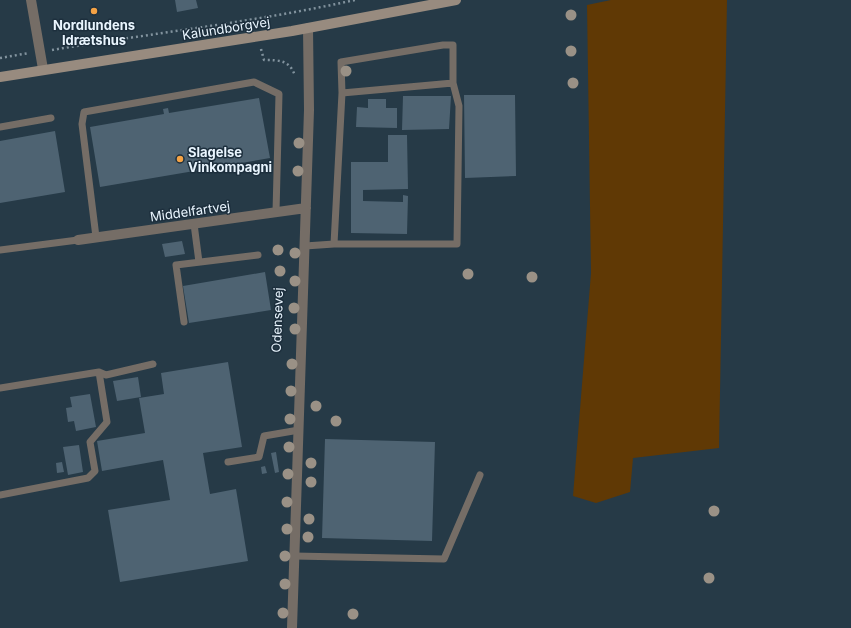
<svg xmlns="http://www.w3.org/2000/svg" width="851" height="628" viewBox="0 0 851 628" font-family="Inter,sans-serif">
<rect width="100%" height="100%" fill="#263a47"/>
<!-- green -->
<path fill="#603905" d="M611,0H727L719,448L633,458L630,492L596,503L573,496L591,273L587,5Z"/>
<!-- building -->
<path fill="#4e6372" d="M175,0H196L198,8L177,12Z
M464,95H515L516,176L465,178Z
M403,96H451L449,129L402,130Z
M259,98L270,158L100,187L90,127L164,114L163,109L168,108L169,113Z
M368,99H386V108H397V128L356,127L357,107L368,108Z
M55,131L65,192L0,203V141Z
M388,135H407L408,189L363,190V201L403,202V195L408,196L407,234L351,233V162H388Z
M182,241L185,254L165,257L162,244Z
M265,272L271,310L189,323L183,286Z
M228,362L242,447L203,453L210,494L236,489L248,561L120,582L108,510L170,500L163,460L102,471L97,441L145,433L139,398L164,394L161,373Z
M138,377L141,397L117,401L113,381Z
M90,394L96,427L76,431L74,421L68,422L66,408L72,407L70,397Z
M325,439L435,442L432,541L322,538Z
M79,445L83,472L68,475L63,447Z
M276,452L279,472L275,473L271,453Z
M62,462L64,472L57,473L56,463Z
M265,466L267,473L262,474L261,467Z"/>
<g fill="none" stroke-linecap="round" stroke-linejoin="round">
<!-- path -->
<path stroke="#82939e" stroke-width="2.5" stroke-dasharray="2 3" stroke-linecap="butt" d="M261,49L264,60C279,60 290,60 295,76
M52,50C153,33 255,22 355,0
M0,58L29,53"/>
<!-- lane -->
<path stroke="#756d66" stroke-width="7" d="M342,93L341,62L443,45H453V83
M0,127L51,118
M194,224L199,262
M96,237L82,124L84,112L254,82L279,94L276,212
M305,246L334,244H457L459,106L453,83L342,93L334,244
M0,250L78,240
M184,322L176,265L258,255
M0,388L99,372L106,375L153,364
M228,462L259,457L264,436L299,430
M0,495L88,478L95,471L90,442L107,422L99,372
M294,556L444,559L480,475"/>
<!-- street -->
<path stroke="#756d66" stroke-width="10" d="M31,0L43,69
M78,240L306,208
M292,628L309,110L308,28"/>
<!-- secondary -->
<path stroke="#988b7f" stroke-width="10" d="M0,77L292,31L456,0"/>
</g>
<!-- trees -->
<g fill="#9a9186">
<circle cx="571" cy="15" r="5.5"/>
<circle cx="571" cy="51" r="5.5"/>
<circle cx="346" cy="71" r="5.5"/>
<circle cx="573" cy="83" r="5.5"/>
<circle cx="299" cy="143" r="5.5"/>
<circle cx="298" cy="171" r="5.5"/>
<circle cx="278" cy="250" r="5.5"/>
<circle cx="295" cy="253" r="5.5"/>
<circle cx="280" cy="271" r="5.5"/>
<circle cx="468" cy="274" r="5.5"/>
<circle cx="532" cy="277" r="5.5"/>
<circle cx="295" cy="281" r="5.5"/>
<circle cx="294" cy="308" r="5.5"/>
<circle cx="295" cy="329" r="5.5"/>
<circle cx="292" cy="364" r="5.5"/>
<circle cx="291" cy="391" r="5.5"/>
<circle cx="316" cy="406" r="5.5"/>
<circle cx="290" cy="419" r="5.5"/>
<circle cx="336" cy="421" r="5.5"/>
<circle cx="289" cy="447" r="5.5"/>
<circle cx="311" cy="463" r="5.5"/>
<circle cx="288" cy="474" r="5.5"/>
<circle cx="311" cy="482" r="5.5"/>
<circle cx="287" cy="502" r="5.5"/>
<circle cx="714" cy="511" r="5.5"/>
<circle cx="309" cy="519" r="5.5"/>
<circle cx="287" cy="529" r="5.5"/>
<circle cx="308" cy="537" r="5.5"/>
<circle cx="285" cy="556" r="5.5"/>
<circle cx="709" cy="578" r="5.5"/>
<circle cx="285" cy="584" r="5.5"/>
<circle cx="283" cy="613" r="5.5"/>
<circle cx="353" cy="614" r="5.5"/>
</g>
<!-- markers -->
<g fill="#f5a345" stroke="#1d2f3d" stroke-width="1.5">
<circle cx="94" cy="11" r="4"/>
<circle cx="180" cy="159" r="4"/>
</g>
<g text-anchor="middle" stroke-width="3" stroke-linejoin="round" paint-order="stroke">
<!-- poi labels -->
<g font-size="13" font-weight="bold" fill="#e9f5fe" stroke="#1d2f3d">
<text x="94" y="30">Nordlundens<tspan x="94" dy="15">Idrætshus</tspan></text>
<text x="188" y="157" text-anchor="start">Slagelse<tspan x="188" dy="15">Vinkompagni</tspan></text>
</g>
<!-- street labels -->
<g font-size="13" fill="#e9f5fe" stroke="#1d2f3d">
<text transform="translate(226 28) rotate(-9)" y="5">Kalundborgvej</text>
<text transform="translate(190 211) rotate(-8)" y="5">Middelfartvej</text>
<text transform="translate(277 320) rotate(-88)" y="5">Odensevej</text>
</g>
</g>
</svg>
